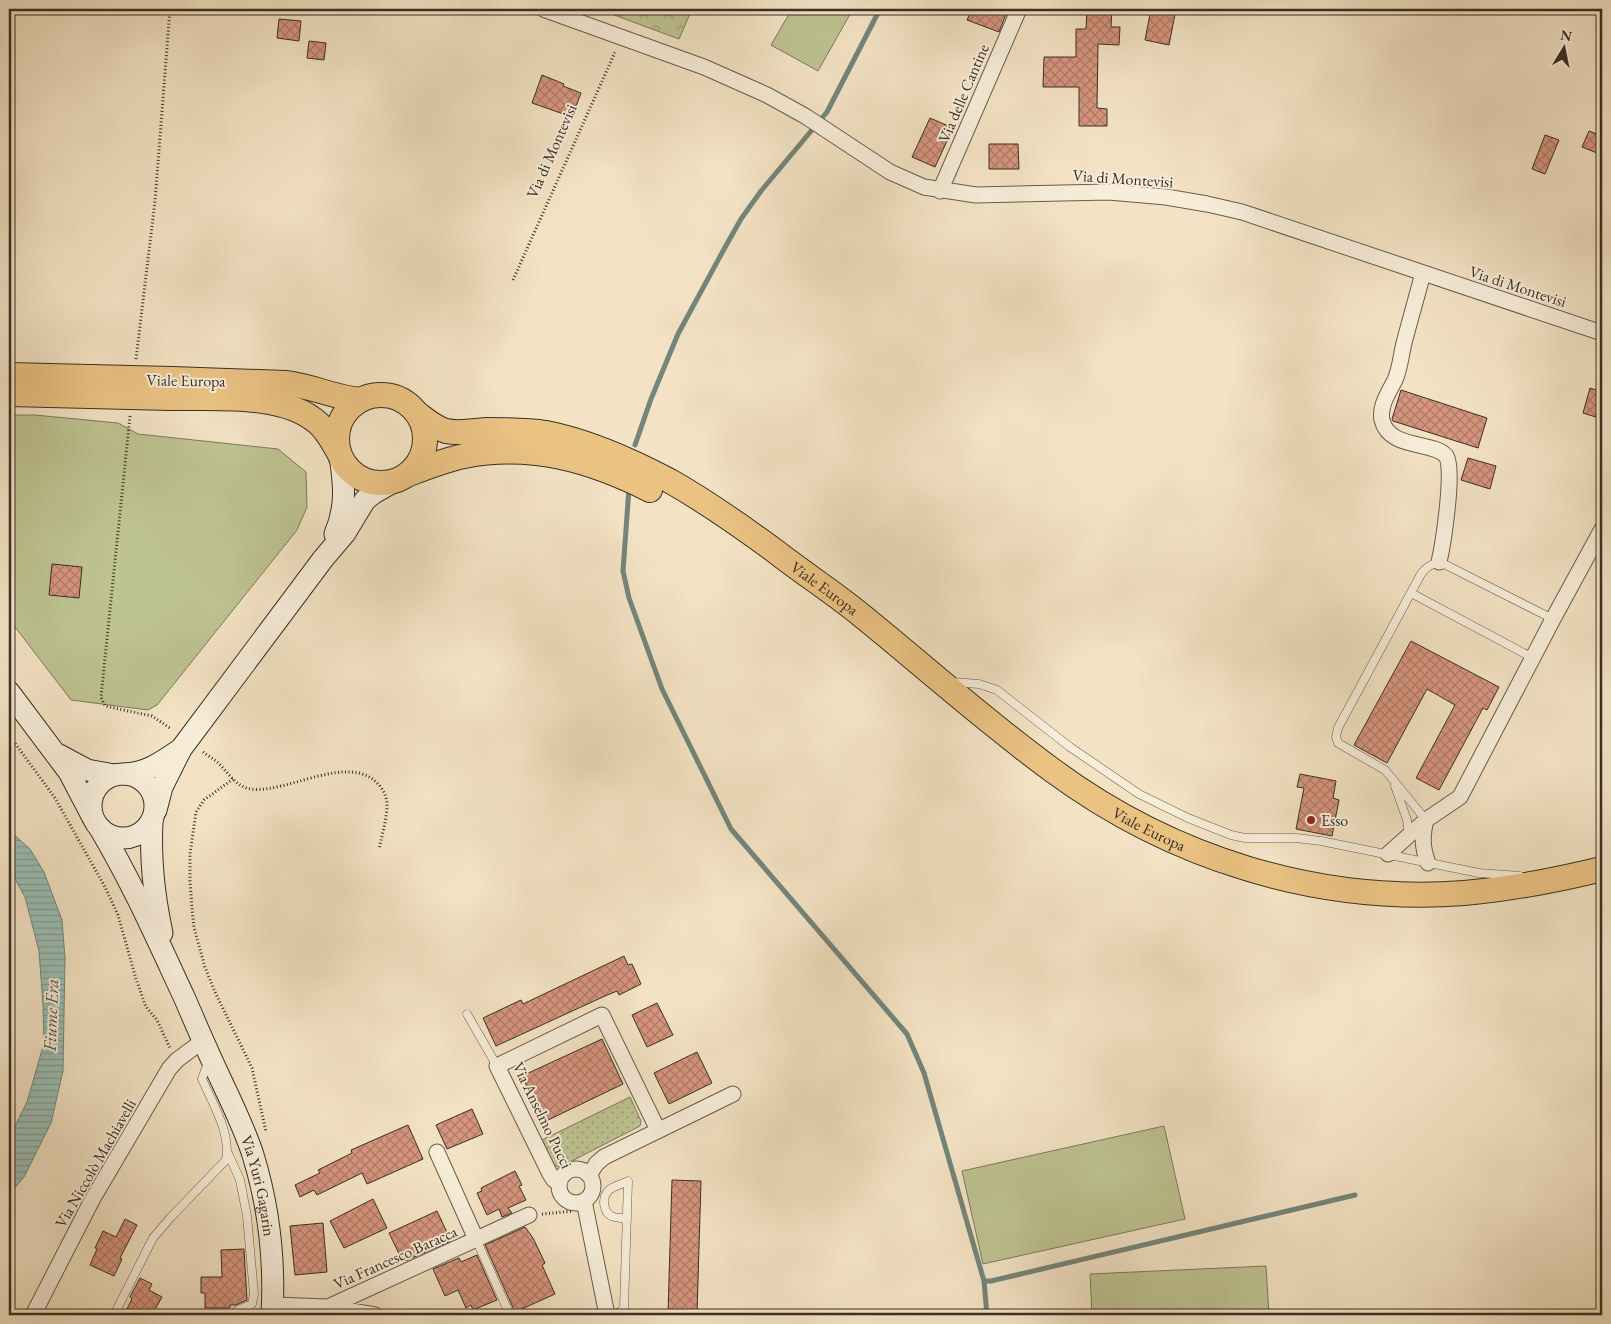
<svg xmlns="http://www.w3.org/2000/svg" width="1611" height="1324" viewBox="0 0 1611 1324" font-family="'EB Garamond',serif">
<defs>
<pattern id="grass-dots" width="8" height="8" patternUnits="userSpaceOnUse" patternTransform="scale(1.25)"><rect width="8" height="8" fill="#bec392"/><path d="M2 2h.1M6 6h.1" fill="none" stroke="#9b9f77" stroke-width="1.8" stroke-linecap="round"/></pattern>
<pattern id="forest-crowns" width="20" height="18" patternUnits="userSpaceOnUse" patternTransform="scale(1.25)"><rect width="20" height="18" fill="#bec392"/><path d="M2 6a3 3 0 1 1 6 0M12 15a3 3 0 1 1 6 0" fill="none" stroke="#9b9f77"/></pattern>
<pattern id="water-rules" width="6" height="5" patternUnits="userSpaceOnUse" patternTransform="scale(1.25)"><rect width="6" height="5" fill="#9bbeb5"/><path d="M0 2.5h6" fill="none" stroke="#7f9b93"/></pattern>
<pattern id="building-cross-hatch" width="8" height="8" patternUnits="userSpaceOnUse" patternTransform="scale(1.25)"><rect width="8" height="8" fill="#d6957e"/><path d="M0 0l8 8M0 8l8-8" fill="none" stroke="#af7a67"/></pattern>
</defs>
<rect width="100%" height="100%" fill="#f3e3c4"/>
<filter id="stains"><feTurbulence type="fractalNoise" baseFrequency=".004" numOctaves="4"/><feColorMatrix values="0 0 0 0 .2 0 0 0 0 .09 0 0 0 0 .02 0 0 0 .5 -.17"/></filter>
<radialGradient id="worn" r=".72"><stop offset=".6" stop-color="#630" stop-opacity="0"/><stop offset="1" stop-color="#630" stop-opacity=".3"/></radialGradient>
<!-- grass -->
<path fill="url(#grass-dots)" stroke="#7c795b" d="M630,1097L641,1121L640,1126L560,1167L553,1165L542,1140Z"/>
<!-- forest -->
<path fill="url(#forest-crowns)" stroke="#7c795b" d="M598,9H692L679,39Z"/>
<!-- garden -->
<path fill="#bec392" stroke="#7c795b" d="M792,9H853L818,71L771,45Z
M9,415H35L118,423L138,434L278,449L306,472L307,507L297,530L157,705L148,710L71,700L9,619Z
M1164,1126L1185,1219L983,1264L962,1171Z
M1266,1266L1269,1315H1092L1090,1274Z"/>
<!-- water -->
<path fill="url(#water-rules)" stroke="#74857b" d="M9,830L30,849L44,872L62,920L65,958L63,1071L51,1123L24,1177L9,1195V1138L27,1102L44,1043L43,1004L39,951L25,897L9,868Z"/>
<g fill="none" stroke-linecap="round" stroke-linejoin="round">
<!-- stream -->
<path stroke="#74857b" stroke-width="5" d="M635,445L651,399L678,334L723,251L741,219L761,191L827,112L880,9
M629,488L623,571L629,598L662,689L731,829L907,1034L924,1073L984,1281H991L1355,1195
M984,1281L987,1315"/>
</g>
<!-- building -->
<path fill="url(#building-cross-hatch)" stroke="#3a2f24" d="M972,9H1008L999,32L967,20Z
M1087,9H1112L1111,27H1120L1119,45L1098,44L1097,108L1107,109V126H1079V87H1043L1044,57H1076V29H1086Z
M1151,9H1176L1169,45L1145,40Z
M279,19L301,21L299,41L277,38Z
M309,41L326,43L324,60L307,58Z
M542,75L564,84L563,86L581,93L572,117L532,103Z
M930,118L953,128L935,167L912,157Z
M1589,131L1602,136V155L1582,147Z
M1545,135L1559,140L1545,174L1532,169Z
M989,144H1018L1019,169H989Z
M1590,388L1602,392V419L1583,413Z
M1401,390L1487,418L1478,448L1393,421L1392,419Z
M1468,458L1496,466L1490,489L1461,480Z
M52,564L82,567L79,598L49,595Z
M1411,641L1499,687L1487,710L1483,708L1439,790L1416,778L1455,705L1427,689L1387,763L1354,745Z
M1300,774L1336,781L1333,798L1339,800L1332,836L1296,829L1304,788L1297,787Z
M624,956L628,965L632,964L641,984L619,995L617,991L605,996L496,1046L483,1018L521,1000L523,1004Z
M657,1003L673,1035L647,1047L632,1015Z
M602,1039L623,1084L544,1122L522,1076Z
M697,1052L712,1083L669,1104L654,1073Z
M472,1109L483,1134L447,1149L436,1125Z
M408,1125L423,1159L367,1184L362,1173L317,1195L314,1190L300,1197L295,1185L320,1173L318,1170L352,1153L351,1150Z
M515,1171L522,1185L519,1186L526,1200L508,1208L512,1213L502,1217L499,1209L487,1215L477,1193L482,1191L481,1188Z
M672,1180L701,1181L697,1314L668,1313Z
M373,1199L387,1228L344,1248L330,1221Z
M437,1211L451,1241L403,1262L389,1233Z
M125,1219L137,1225L120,1258L122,1259L114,1276L90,1265L97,1249L95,1248L103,1231L116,1237Z
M323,1223L327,1272L295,1275L290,1226Z
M525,1227L533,1238L545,1263L542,1265L555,1294L515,1312L485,1245Z
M244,1249L247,1300L236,1305H230V1308H205V1293H201V1277H222L221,1250Z
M477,1255L497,1300L473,1310L471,1305L466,1308L458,1290L445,1296L433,1269L459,1258L461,1262Z
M140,1278L152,1284L149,1290L162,1297L152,1315H124L132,1299L130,1297Z"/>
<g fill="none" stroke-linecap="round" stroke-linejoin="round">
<!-- lane casing -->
<g stroke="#685c4c" stroke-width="9">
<path id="lane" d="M1411,593L1533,658
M952,682L979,684L997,690L1070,747L1139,794L1188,818L1231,835L1245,838H1296L1321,841L1479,873L1520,876
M1395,786L1407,820L1409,834
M1426,820L1385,770L1338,743L1336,737L1338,728L1421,574C1428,565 1435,561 1446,565L1553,619
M467,1014L497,1066
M227,1151L240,1180L247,1216L254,1294L252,1304L238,1310L231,1315
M476,1239L510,1315
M114,1315L153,1238L171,1217L226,1160C231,1133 213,1104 202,1079L206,1068L212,1064
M611,1315L620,1312L624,1308L628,1181C622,1184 614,1186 609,1190C601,1198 603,1214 614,1217C618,1218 623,1218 627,1219"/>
</g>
<!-- street casing -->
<g stroke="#685c4c" stroke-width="17">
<path id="street" d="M543,9L704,67L767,95L805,116L890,172L924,187L976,195L1109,192L1166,197L1207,204L1242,212L1602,333
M940,191L1019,9
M1423,273C1417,296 1410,320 1404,343C1401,355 1400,369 1395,380C1389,392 1379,406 1382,420C1389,450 1434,441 1446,456C1455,468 1443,545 1439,562
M1426,820C1422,836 1422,847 1428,863
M1388,854L1426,820L1460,797L1553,619L1602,529
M437,1152L476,1239
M559 1186a17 17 0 1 1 34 0a17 17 0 1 1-34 0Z
M590,1174L596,1164L604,1157L733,1094
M559,1182L554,1180L550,1174L497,1066L602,1015L658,1130
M584,1201L607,1315
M273,1305L328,1307L375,1315
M328,1307L529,1215
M33,1315L92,1200L169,1069L177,1060L204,1040"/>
</g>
<!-- secondary casing -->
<g stroke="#3a2f24" stroke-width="23">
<g id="secondary">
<path d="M335,534C347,506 344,484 340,455"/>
<path d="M9,692L69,772L92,816"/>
<path d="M59,755L87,770L114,775"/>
<circle cx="123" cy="806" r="32"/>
<path d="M124,774C147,773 162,762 181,749"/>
<path d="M156,810L162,787L181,749L323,559L345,533L365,500L374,493L393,482"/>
<path d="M152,821C150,859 154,896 162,933"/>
<path id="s1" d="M99,827C132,882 158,941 185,999C197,1027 209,1055 222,1082C233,1106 245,1130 253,1155C269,1207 275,1261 272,1315"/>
</g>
</g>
<!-- primary casing -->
<g stroke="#3a2f24" stroke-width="26">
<g id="primary">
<path d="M172,379L286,383C312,386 335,398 361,400"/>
<circle cx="381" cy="439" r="44"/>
<path d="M170,398C214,399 284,392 318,423C327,431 332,441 338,451"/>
<path id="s2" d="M418,414C427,421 435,428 446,431C459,434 473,431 486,430C506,430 526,430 546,433C588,441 632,461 670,481C707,502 741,526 775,551C803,573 833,592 861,615C924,666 986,722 1052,770C1171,858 1317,904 1464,893C1511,889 1557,880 1602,869"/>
<path d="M409,474C427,467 445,460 464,456C531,443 590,460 650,490"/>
</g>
</g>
<!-- path -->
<path stroke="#3a2f24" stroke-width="3" stroke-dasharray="1 2.5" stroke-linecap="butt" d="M513,280L616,50
M136,359L155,201L170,9
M130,416L101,697L105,706L152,716L170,728
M9,735L55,798L105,887L118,915L136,979L146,1007L157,1020L170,1048
M203,752C207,755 212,758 216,761C227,770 235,787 251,789C287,794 349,752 378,784C383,789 387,797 387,804C387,819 382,835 379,849
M233,779L204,800L196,812L190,854V881L192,908L194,928L205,967L215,992L252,1068L266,1132
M542,1214L573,1211"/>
<!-- lane -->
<use href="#lane" stroke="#f7edd9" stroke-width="8"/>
<!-- street -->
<use href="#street" stroke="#f7edd9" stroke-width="15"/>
<!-- secondary -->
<use href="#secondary" stroke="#f7edd9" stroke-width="21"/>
<!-- primary -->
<use href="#primary" stroke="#eac282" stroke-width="24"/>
<!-- primary-bridge casing -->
<g stroke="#3a2f24" stroke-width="26" stroke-linecap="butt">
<path id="primary-bridge" d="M9,375L172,379
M9,394L170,398"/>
</g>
<!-- primary-bridge -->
<use href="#primary-bridge" stroke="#eac282" stroke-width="24"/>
</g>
<!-- markers -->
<circle fill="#8f2418" stroke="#f7edd9" stroke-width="2" cx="1311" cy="820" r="5"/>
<g text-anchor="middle" stroke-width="4" stroke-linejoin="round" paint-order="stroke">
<!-- street labels -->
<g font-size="16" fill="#3a2f24" stroke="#f7edd9">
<text transform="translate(963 93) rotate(-67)" y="6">Via delle Cantine</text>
<text transform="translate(551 151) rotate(-66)" y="6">Via di Montevisi</text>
<text transform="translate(1123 178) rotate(4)" y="6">Via di Montevisi</text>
<text transform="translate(1518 286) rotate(18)" y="6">Via di Montevisi</text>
<text transform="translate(186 380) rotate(1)" y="6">Viale Europa</text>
<text dy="6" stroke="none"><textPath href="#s2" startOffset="455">Viale Europa</textPath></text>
<text dy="6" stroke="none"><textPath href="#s2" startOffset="860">Viale Europa</textPath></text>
<text transform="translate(543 1115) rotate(64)" y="6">Via Anselmo Pucci</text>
<text transform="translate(95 1163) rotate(-60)" y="6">Via Niccolò Machiavelli</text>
<text dy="6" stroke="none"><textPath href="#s1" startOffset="394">Via Yuri Gagarin</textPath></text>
<text transform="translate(395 1257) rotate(-24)" y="6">Via Francesco Baracca</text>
</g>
<!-- poi labels -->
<g font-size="16" fill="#3a2f24" stroke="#f7edd9" text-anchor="start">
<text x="1321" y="826">Esso</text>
</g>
<!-- water labels -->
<g font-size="18" font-style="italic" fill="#525348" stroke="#f7edd9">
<text transform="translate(51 1015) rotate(-88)" y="6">Fiume Era</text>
</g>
</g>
<!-- margin -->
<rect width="1611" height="1324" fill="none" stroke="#f3e3c4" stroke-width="30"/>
<rect x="10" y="10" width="1591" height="1304" fill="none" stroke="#3a2f24" stroke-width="2.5"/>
<rect x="15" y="15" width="1581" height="1294" fill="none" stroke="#3a2f24"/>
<!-- north arrow -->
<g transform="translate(1564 48) rotate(10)" stroke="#f7edd9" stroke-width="4" paint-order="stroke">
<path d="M0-4L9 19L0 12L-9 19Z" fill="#3a2f24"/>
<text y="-8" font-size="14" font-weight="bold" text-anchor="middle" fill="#3a2f24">N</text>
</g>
<rect width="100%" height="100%" filter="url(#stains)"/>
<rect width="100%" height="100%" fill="url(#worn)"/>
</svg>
